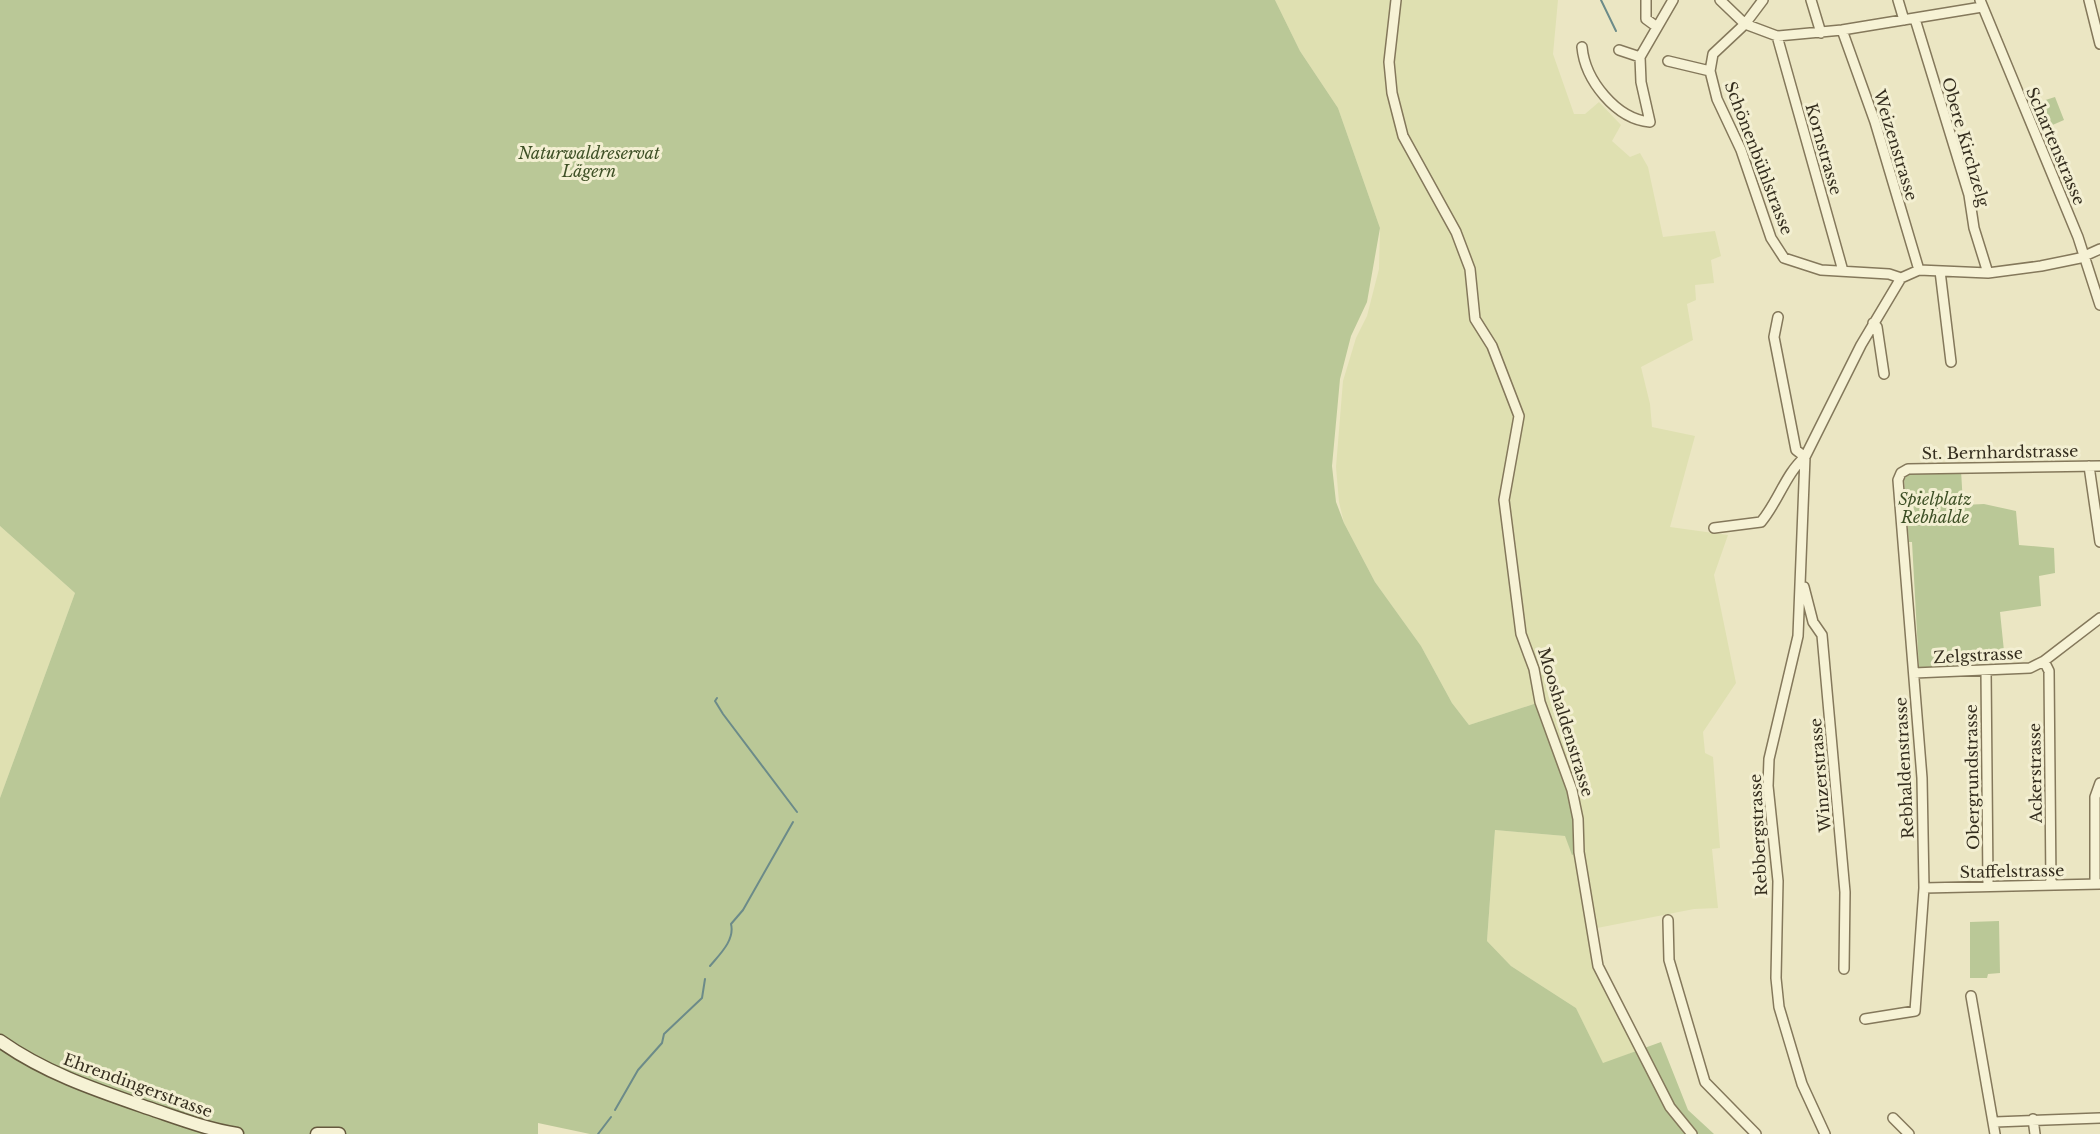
<svg xmlns="http://www.w3.org/2000/svg" width="2100" height="1134" viewBox="0 0 2100 1134" font-family="'Libre Baskerville',serif">
<rect width="100%" height="100%" fill="#ebe6c3"/>
<!-- farmland -->
<path fill="#dfe0b1" d="M1275,0H1558L1553,54L1574,114H1585L1599,102L1621,125L1612,141L1630,157L1640,153L1648,167L1663,237L1715,231L1721,256L1711,260L1714,283L1695,285L1696,300L1687,304L1693,340L1641,367L1650,404L1652,427L1695,436L1670,527L1728,535L1714,575L1736,683L1703,732L1705,753L1713,757L1720,848L1712,849L1718,908L1694,909L1592,929L1598,966L1641,1049L1603,1064L1576,1008L1511,966L1487,941L1495,830L1565,836L1567,847L1540,702L1469,725L1452,703L1421,646L1375,582L1344,523L1339,502L1336,467L1343,381L1356,338L1367,316L1379,269L1380,228L1338,108L1300,51Z
M0,526L75,593L0,798Z"/>
<!-- green -->
<path fill="#bac897" d="M0,0H1275L1300,51L1338,108L1380,228L1367,302L1351,336L1340,379L1332,466L1336,502L1344,523L1375,582L1421,646L1452,703L1469,725L1540,702L1572,790L1579,852L1572,855L1565,836L1495,830L1487,941L1511,966L1576,1008L1603,1063L1661,1042L1688,1110L1714,1134H590L538,1123V1134H0V798L75,593L0,526Z
M2055,97L2064,120L2041,130L2030,105Z
M1961,470L1963,505L1984,504L2016,511L2019,545L2054,548L2055,573L2039,576L2041,606L2000,612L2005,661L1919,669L1912,542H1909L1904,479C1913,466 1946,470 1961,470Z
M1999,921L2000,973L1988,974L1987,978H1970V922Z"/>
<g fill="none" stroke-linecap="round" stroke-linejoin="round">
<!-- stream -->
<path stroke="#6c8b89" stroke-width="2" d="M1601,0L1616,31
M717,698L715,701L723,714L797,812
M710,966C720,954 735,940 731,924L743,910L793,822
M615,1110L638,1070L662,1043L664,1034L702,998L705,979
M598,1134L611,1117"/>
<!-- minor casing -->
<g stroke="#84785b" stroke-width="12">
<path id="minor" d="M1396,0L1389,62L1392,93L1403,136L1456,232L1470,269L1475,319L1492,346L1519,416L1504,500L1521,634L1534,669L1540,702L1572,790L1578,819L1579,852L1598,966L1670,1107L1692,1134
M1646,0V19L1657,27
M1720,0L1745,24L1763,0
M1811,0L1821,33
M1898,0L1904,20
M1980,0L2078,237L2100,305
M2089,0L2100,44
M1915,19L1969,195L1974,228L1988,273
M1842,30L1875,122L1919,270
M1777,36L1843,271
M1582,47C1585,80 1616,119 1650,122L1641,82L1640,57L1673,0
M1619,50L1640,57
M1668,61L1710,71
M1940,271L1951,362
M1901,278L1889,274L1821,270L1784,258L1771,238L1741,150L1717,99L1710,71L1713,54L1745,24L1777,36L1842,30L1982,7
M1873,323L1877,327L1884,374
M2089,466L2100,542
M1714,528L1761,522C1778,502 1786,473 1805,457L1796,450L1774,337L1778,317
M1800,587H1804L1813,622L1822,635L1845,892L1844,969
M2044,661L2049,671L2051,885
M1986,670L1988,885
M1914,673L2030,668L2044,661L2100,618
M2095,884V797L2100,783
M1924,888L2100,884
M1668,920L1669,960L1705,1082L1756,1134
M1971,996L1995,1134
M1865,1019L1915,1011L1924,888L1922,778L1898,480L1901,473L1908,469L2100,466
M1893,1118L1909,1134
M2033,1119L2035,1134
M1995,1122L2100,1118
M1825,1134L1802,1084L1779,1007L1776,978L1778,881L1768,786L1769,759L1798,636L1805,457L1861,345L1901,278L1919,270L1988,273L2041,266L2080,258L2100,249"/>
</g>
<!-- secondary casing -->
<g stroke="#65593e" stroke-width="15">
<path id="secondary" d="M0,1041C45,1073 96,1090 148,1108C178,1118 206,1129 237,1134
M317,1134H339"/>
</g>
<!-- minor -->
<use href="#minor" stroke="#f6f2d5" stroke-width="9"/>
<!-- secondary -->
<use href="#secondary" stroke="#f6f2d5" stroke-width="12"/>
</g>
<g text-anchor="middle" stroke-width="6" stroke-linejoin="round" paint-order="stroke">
<!-- street labels -->
<g font-size="16" fill="#342d1e" stroke="#f3efd2">
<text transform="translate(1966 142) rotate(74)" y="6">Obere Kirchzelg</text>
<text transform="translate(1896 145) rotate(73)" y="6">Weizenstrasse</text>
<text transform="translate(2056 146) rotate(67)" y="6">Schartenstrasse</text>
<text transform="translate(1824 149) rotate(74)" y="6">Kornstrasse</text>
<text transform="translate(1759 158) rotate(69)" y="6">Schönenbühlstrasse</text>
<text transform="translate(2000 452) rotate(-1)" y="6">St. Bernhardstrasse</text>
<text transform="translate(1978 655) rotate(-3)" y="6">Zelgstrasse</text>
<text transform="translate(1566 722) rotate(73)" y="6">Mooshaldenstrasse</text>
<text transform="translate(1904 768) rotate(-93)" y="6">Rebhaldenstrasse</text>
<text transform="translate(2035 773) rotate(-91)" y="6">Ackerstrasse</text>
<text transform="translate(1820 775) rotate(-95)" y="6">Winzerstrasse</text>
<text transform="translate(1972 777) rotate(-91)" y="6">Obergrundstrasse</text>
<text transform="translate(1758 835) rotate(-93)" y="6">Rebbergstrasse</text>
<text transform="translate(2012 871) rotate(-1)" y="6">Staffelstrasse</text>
<text transform="translate(138 1085) rotate(20)" y="6">Ehrendingerstrasse</text>
</g>
<!-- park labels -->
<g font-size="16" font-style="italic" fill="#3e5026" stroke="#f3efd2">
<text x="589" y="159">Naturwaldreservat<tspan x="589" dy="18">Lägern</tspan></text>
<text x="1935" y="505">Spielplatz<tspan x="1935" dy="18">Rebhalde</tspan></text>
</g>
</g>
</svg>
